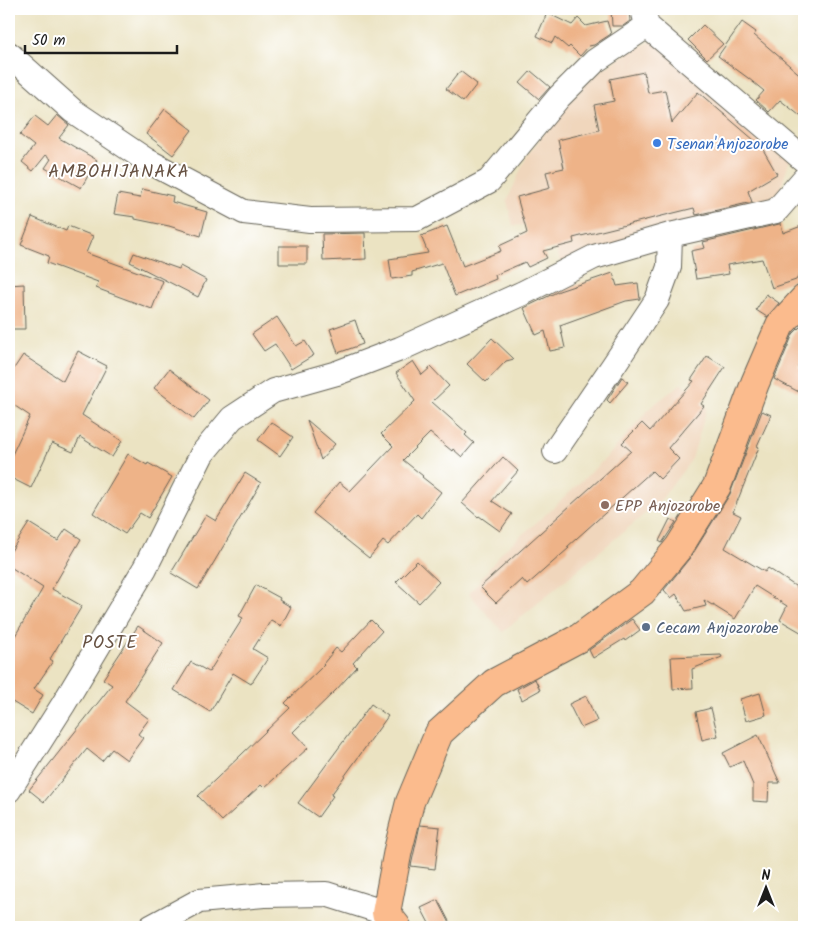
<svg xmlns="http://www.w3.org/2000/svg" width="813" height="936" viewBox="0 0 813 936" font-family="Kalam,sans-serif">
<rect width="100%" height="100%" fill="#fff"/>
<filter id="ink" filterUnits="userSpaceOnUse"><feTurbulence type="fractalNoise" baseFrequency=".02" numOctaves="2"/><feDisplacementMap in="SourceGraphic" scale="10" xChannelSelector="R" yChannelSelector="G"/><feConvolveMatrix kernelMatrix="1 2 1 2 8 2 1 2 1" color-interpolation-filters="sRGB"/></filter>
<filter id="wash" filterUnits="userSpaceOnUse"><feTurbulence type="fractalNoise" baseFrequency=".0096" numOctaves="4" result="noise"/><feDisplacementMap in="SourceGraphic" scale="20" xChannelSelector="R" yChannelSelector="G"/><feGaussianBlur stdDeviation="1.12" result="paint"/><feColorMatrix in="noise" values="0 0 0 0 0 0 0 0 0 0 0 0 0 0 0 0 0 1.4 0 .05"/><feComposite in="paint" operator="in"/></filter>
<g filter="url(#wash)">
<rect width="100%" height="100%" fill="#ebe3c2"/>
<!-- built -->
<path fill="#f0d6bc" d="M654,40L791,155L775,208L561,262L545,226L513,225L507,201L526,158L546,131L582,87L599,72L629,52Z
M682,383L707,408L692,459L659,502L503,632L469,594L503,551L552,509L609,455L651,407Z"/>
<g id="blocks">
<!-- building -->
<path fill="#eeb388" d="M611,9H629L630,21L623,26H612Z
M547,13L572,25L578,18L586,26L607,21L611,34L594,45L589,46L580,56L570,46L568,48L555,37L552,43L537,36Z
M742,22L756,32L754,35L804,78V119L780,100L769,112L756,100L764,91L748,78L718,56Z
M703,25L723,44L707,59L688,40Z
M460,71L477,84L463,102L446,89Z
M531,71L550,87L539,99L520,83Z
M644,72L648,93L665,90L672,123L698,92L761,146L777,174L748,191L752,202L696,215L694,208L573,238L574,243L543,251L547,258L528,267L525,262L495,275L496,279L455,296L442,263L412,272V276L392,279L389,259L428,253L421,236L447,226L463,266L501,251L499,246L527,233L517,197L550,188L546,172L564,168L558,140L599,130L594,105L614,101L610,79Z
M165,109L192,130L173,155L146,134Z
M57,115L69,125L59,138L97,160L81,188L45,168L51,159L46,155L33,171L22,162L34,146L20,135L35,116L48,126Z
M142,189L173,196L172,202L207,212L201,236L169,226L135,219V217L114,214L118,194L140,198Z
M32,217L66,231L68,226L93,236L86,253L163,281L152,309L96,288L98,282L47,263L49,256L21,245Z
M779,224H781L783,233L804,225V267L796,280L772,288L762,259L727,265L729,274L696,279L691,251L705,248L703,242Z
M365,233L366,259L323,261L322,234Z
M279,246H307V264H279Z
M134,253L179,269L180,266L206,280L198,297L130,262Z
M613,273L617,286L638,283L640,299L626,301L560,325L565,348L550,351L545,331L536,335L524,308L559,291Z
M24,284L25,329H9V285Z
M766,294L779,303L767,317L756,310Z
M277,317L296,346L305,341L314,355L291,369L275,344L264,351L252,334Z
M355,320L363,344L338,353L330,329Z
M800,327L804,329V357L798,367L804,370V381L799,392L774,379L793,334Z
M492,338L514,359L506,361L486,382L467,364Z
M78,351L107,366L82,415L122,441L112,457L80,437L73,452L52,443L31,488L9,477V461L30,416L9,402V376L23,355L63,381Z
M707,356L725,367L701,404L704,406L668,448L679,459L660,479L652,471L567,547L569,548L527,585L522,579L496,603L480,587L631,451L622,443L642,423L650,431L694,381L691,380Z
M413,361L422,375L431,367L449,386L432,402L467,433L465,435L474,443L462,457L453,449L452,451L430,433L403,460L423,476L422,477L441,492L421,518L417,514L388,545L383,541L369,558L313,513L339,482L350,491L393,446L381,434L415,401L396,373Z
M169,369L209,400L194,419L154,388Z
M622,377L628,382L610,403L607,400Z
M762,411L771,415L757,446L759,447L733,512L741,516L725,548L765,572L768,568L798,588L804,576V634L780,620L787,606L755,586L735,619L714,606V604L712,605L704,600L706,606L686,611L676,594L671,598L664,590L692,555L730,494Z
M307,420L335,444L321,460Z
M271,422L293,437L280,456L258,440Z
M128,454L147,465L148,463L172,477L148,518L140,513L125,534L93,513Z
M503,457L518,471L492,501L512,514L500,531L479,516L478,517L462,503Z
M245,473L261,483L198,589L171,573L206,515L216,521Z
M670,519L676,522L662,543L659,541Z
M29,523L58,541L66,529L81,539L52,589L82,606L50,659L53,661L34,689L43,695L32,714L9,700V632L15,636L43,588L9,566V554Z
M417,561L439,582L419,603L396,582Z
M256,585L280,598L279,600L291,607L281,626L271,620L253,649L268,658L251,684L233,673L210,712L174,690L191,662L209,672L243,618L239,616Z
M632,619L640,630L625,641L624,639L593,658L589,650Z
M371,620L382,631L353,663L357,667L336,690L293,732L308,748L264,788L261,785L222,821L198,796L216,779L290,708L285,703L324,665L323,664L336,648L341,652Z
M138,626L163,643L125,701L149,719L138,734L143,738L127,760L112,749L102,761L87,749L44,802L29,790L112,685L103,679Z
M721,655L722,657L692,669L693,688L673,689L671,657Z
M535,679L540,690L522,700L517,689Z
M760,693L766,715L746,721L740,699Z
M586,696L597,721L581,728L569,704Z
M371,704L388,716L331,795L333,796L318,817L298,803Z
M711,708L718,736L702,740L696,712Z
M758,735L780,783H769L768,802L753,801V785L743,761L730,767L723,753Z
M420,825L440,827L435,869L411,866Z
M438,900L452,927H431L421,908Z"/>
</g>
</g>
<g filter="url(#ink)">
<use href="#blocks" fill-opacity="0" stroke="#646256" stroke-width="1"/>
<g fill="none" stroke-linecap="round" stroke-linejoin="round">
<!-- minor casing -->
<g stroke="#646256" stroke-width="26">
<path id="minor" d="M643,9L647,26L804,160
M9,54L73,111L146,160L244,212L310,220L417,219L489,181L559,97L595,61L647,26
M555,451L613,366L657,300L669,267L670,235
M9,790L63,705L145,568L202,454L232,418L273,391L337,373L400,349L523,293L594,257L670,235L776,211L804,179
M151,927L199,901L264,895L326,894L386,913"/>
</g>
<!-- major casing -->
<g stroke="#646256" stroke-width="30">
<path id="major" d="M397,927L386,913L398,850L410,802L439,733L494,683L579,638L642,592L679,547L717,486L755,383L780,325L804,299"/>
</g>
<!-- minor -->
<use href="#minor" stroke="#fff" stroke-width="24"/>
<!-- major -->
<use href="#major" stroke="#fbbb8d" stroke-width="28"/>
</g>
</g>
<!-- markers -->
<circle fill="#3f7fe0" stroke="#fff" stroke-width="2" cx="657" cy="143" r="5"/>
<circle fill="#8d6e63" stroke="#fff" stroke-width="2" cx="605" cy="505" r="5"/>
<circle fill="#5c6f8a" stroke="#fff" stroke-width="2" cx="646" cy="627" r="5"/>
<g text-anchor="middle" stroke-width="4" stroke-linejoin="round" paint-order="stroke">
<!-- shop labels -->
<g font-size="16" fill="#366cbe" stroke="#fff" text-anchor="start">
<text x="667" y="149">Tsenan'Anjozorobe</text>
</g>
<!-- education labels -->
<g font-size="16" fill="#785e54" stroke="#fff" text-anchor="start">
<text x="615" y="511">EPP Anjozorobe</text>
</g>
<!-- service labels -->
<g font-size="16" fill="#4e5e75" stroke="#fff" text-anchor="start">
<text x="656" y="633">Cecam Anjozorobe</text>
</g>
<!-- neighbourhood labels -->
<g font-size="18" letter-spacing="1" fill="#665142" stroke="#fff">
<text x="119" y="177">AMBOHIJANAKA</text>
<text x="110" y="648">POSTE</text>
</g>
</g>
<!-- margin -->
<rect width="813" height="936" fill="none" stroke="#fff" stroke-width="30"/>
<!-- north arrow -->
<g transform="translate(766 888)" stroke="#ffffff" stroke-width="4" paint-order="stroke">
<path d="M0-4L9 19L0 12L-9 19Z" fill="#1c1c1c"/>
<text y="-8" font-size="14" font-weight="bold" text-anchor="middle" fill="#1c1c1c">N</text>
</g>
<!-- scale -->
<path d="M25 45v8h152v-8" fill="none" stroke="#1c1c1c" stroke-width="2.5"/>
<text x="32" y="45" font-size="15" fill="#1c1c1c" stroke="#ffffff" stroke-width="4" paint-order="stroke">50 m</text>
</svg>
